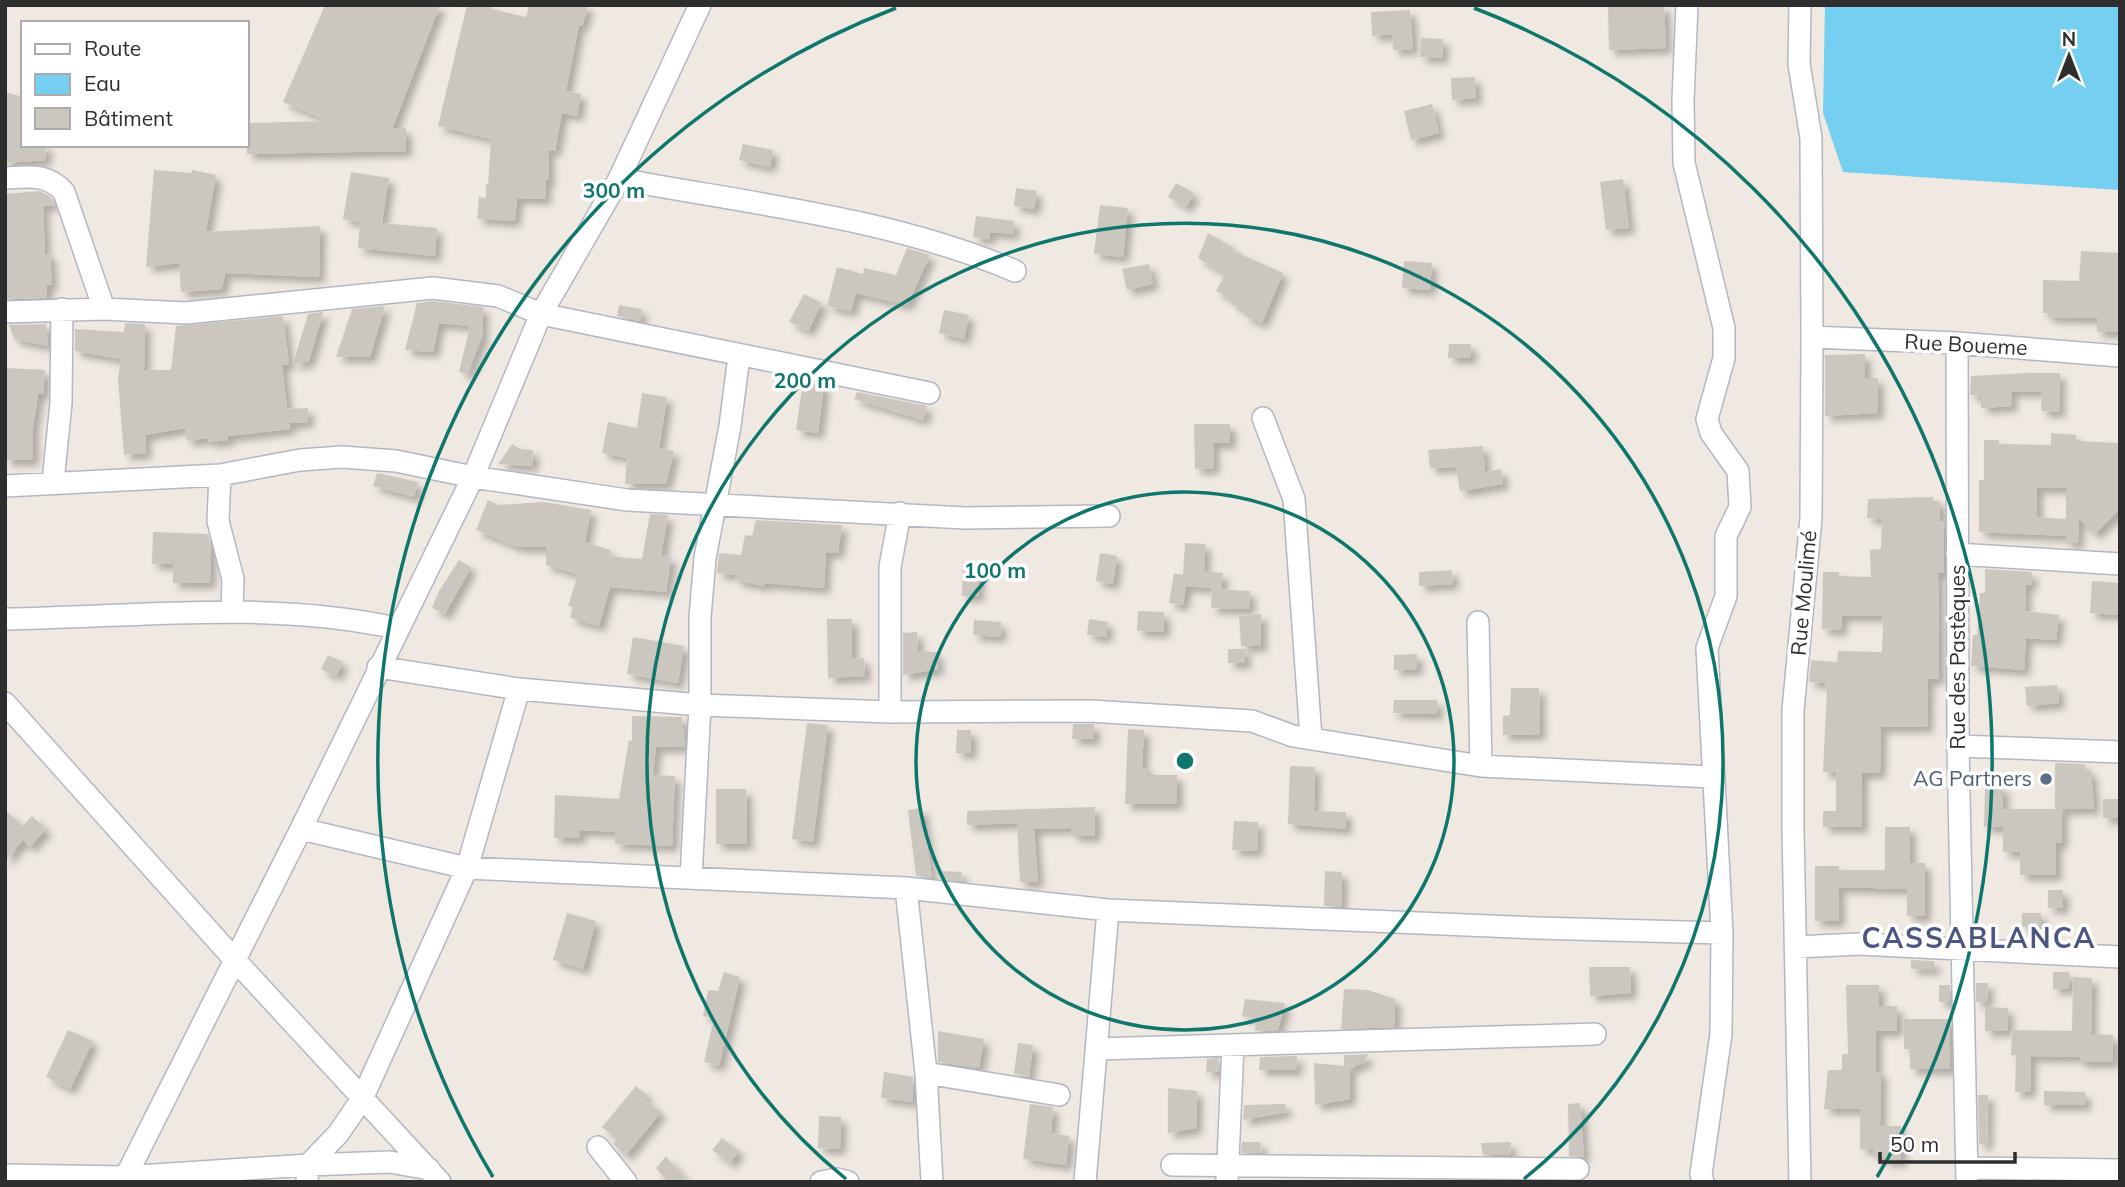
<svg xmlns="http://www.w3.org/2000/svg" width="2125" height="1187" viewBox="0 0 2125 1187" font-family="Mulish,sans-serif">
<defs>
<filter id="shadow"><feDropShadow dx="6" dy="6" stdDeviation="3.5" flood-color="#0004"/></filter>
</defs>
<rect width="100%" height="100%" fill="#efe9e1"/>
<!-- water -->
<path fill="#75cff0" d="M1825,5H2120V190L1843,172L1823,113Z"/>
<!-- building -->
<path fill="#cbc7bf" fill-rule="evenodd" filter="url(#shadow)" d="M325,5H440L392,129L406,128V151L247,154V123L328,121L283,102Z
M467,5H492L491,9L526,17L529,5H588L582,26L579,25L566,91L581,94L577,116L562,113L555,151L548,150L549,180H546L545,199L517,198L515,221L477,219L479,197L486,198V184L488,185L491,139L438,126Z
M1664,5L1666,48L1609,50L1608,6Z
M1410,10L1413,49L1393,50L1392,34L1372,36L1371,12Z
M1421,38L1443,39L1442,58L1420,57Z
M1475,77L1476,98L1452,100L1451,78Z
M5,92L23,97V145H47L45,160L5,163Z
M1432,104L1439,133L1411,140L1404,111Z
M743,144L773,150L770,167L739,160Z
M154,170L192,173V170L216,175L206,232L320,226L319,277L225,273L222,289L181,292L179,263L146,267Z
M351,172L389,178L382,223L437,228L435,256L358,248L360,222L343,219Z
M1623,179L1629,228L1606,230L1600,182Z
M1176,183L1194,193L1186,207L1168,197Z
M1016,188L1037,191L1034,209L1014,206Z
M40,191L49,196L55,205L43,206L45,254H50L52,285H47V298L5,299V194Z
M1100,205L1128,208L1123,257L1094,254Z
M976,216L1014,221L1013,234L990,232L989,239L973,237Z
M1208,233L1234,248L1233,251L1283,273L1262,323L1244,316L1246,310L1231,304L1233,300L1216,291L1225,274L1198,258Z
M907,248L930,255L907,305L856,293L851,311L827,306L837,267L863,274L864,268L896,275Z
M2081,251L2120,253V332H2097V318L2048,317V313H2043V280L2079,281Z
M1404,261L1432,263L1430,290L1402,288Z
M1149,264L1153,284L1127,290L1122,269Z
M804,294L822,303L808,331L789,322Z
M433,301L483,307L482,337L467,374L459,372L470,326L439,323L433,352L405,350L417,303Z
M619,305L642,309L640,321L617,316Z
M385,306L370,357H336L352,309Z
M944,310L969,315L964,339L939,333Z
M323,312L309,361L293,364L308,314Z
M283,316L289,364L282,365L287,409L308,408V422L289,423L290,429L228,436V440L209,442L208,438L187,441L185,428L145,435L146,453L124,455L118,379L121,359L75,351V329L124,332L125,323L145,324L144,370H171L176,326Z
M46,324L48,346L14,339L9,325Z
M1449,344H1471V358H1448Z
M1865,354V378H1878V413L1825,416V355Z
M5,368L45,370L43,394H38L33,428V460H5Z
M2028,373H2060L2059,412L2041,411L2042,392L2011,391L2012,406L1981,408V396L1970,395L1971,376Z
M803,381L824,385L818,433L796,430Z
M857,392L927,406L923,420L854,399Z
M642,393L667,397L659,448L674,451L666,484H625L627,458L602,453L608,422L637,428Z
M1194,424H1230V443H1213L1214,468L1195,469Z
M2051,433L2076,435V441L2120,443V509L2095,534L2079,519L2078,543H2066V536L1979,532V480H1984V440H1999V444L2051,445ZM2037,488H2066V519L2037,517Z
M512,444L520,449L533,450L532,466L498,464Z
M1483,446L1485,472L1501,469L1503,484L1460,491L1456,467L1430,468L1428,450Z
M377,473L418,482L414,497L373,486Z
M1933,497V501H1940V521H1944V573H1938L1939,679H1928L1927,727H1881L1880,773H1862V827H1823V811H1836V772H1823L1827,689L1825,683L1809,682L1811,660L1837,662L1838,651L1882,652L1883,623L1882,616H1842L1841,630L1822,629L1823,572H1839V576L1871,577L1870,550L1881,549L1882,519L1867,518L1868,499Z
M488,500L499,505L544,502L591,510L585,542L610,550L608,556L642,559L650,514L668,515L661,556L671,557L666,592L610,587L599,626L570,618L573,607L568,606L578,574L546,565V547H518L476,530Z
M756,520L842,525L838,553L826,552L824,588L765,583L764,586L735,580L736,575L717,573L719,553L741,555L745,535L752,536Z
M153,532L208,534L211,547L210,583H173V564H152Z
M1185,543L1205,544L1204,571L1223,573L1221,589L1186,586L1183,605L1169,603L1174,573L1183,575Z
M1100,553L1117,556L1113,584L1096,581Z
M459,560L471,567L445,614L432,608L439,591Z
M963,562H979L978,596H962Z
M1985,569L2032,572L2031,585L2026,584L2025,611L2059,615L2056,640L2026,638L2024,670L1971,666L1973,635H1977L1980,593H1985Z
M1452,570L1453,584L1419,586V572Z
M2092,581L2120,583V615L2090,613Z
M1212,589L1250,591L1249,609L1211,608Z
M1138,611L1164,612V632L1137,631Z
M1261,614V646H1241L1239,616Z
M827,619H852V659L864,658L865,676L828,678Z
M1089,619L1108,622L1106,637L1087,635Z
M974,620L1001,622L1000,637L973,635Z
M917,632L918,651L937,652L938,669L903,675V633Z
M633,637L684,646L678,683L627,674Z
M1228,649H1245V663H1228Z
M1417,654V669L1394,670V655Z
M328,655L343,662L336,676L321,669Z
M2057,685L2059,703L2027,706L2025,687Z
M1511,688H1539L1540,734L1503,735V716L1510,715Z
M1394,700H1437V714L1393,713Z
M632,716L682,717L685,747H656L653,775L675,776L672,846L615,844L616,832L580,830V838H554L555,795L619,799L629,740L632,741Z
M807,723L828,725L813,842L792,839Z
M1073,724H1094V739H1072Z
M1128,729L1144,730L1142,768H1148V775H1177V804H1125Z
M957,730H971V753H956Z
M2055,763L2085,764V771H2091L2094,809H2062V843H2056V875H2020V852H2003V827H1984L1985,786H2003V809H2055Z
M1290,766L1315,767L1314,811L1346,812V829L1288,824Z
M716,789H746L747,844H716Z
M2103,799H2120V818H2103Z
M1095,807V836H1072L1071,828L1034,829L1038,882H1020L1017,823L967,825V811Z
M922,808L923,816L932,878L916,876L908,810Z
M5,810L23,826L32,816L46,829L30,847L23,840L5,861Z
M1234,821L1258,822L1257,851L1232,850Z
M1885,827H1910V863H1925V916H1907V889L1839,887V921H1815V866H1839V870H1885Z
M941,871L962,872L961,881L941,879Z
M1325,871L1342,872L1341,907L1324,906Z
M2048,890H2063V908H2048Z
M567,913L596,921L583,969L553,960Z
M2022,913H2041V927H2022Z
M1911,960L1934,961V969H1911Z
M1589,967H1630L1631,993L1590,996Z
M724,972L740,977L719,1066L704,1062L714,1018L703,1016L708,990L718,991Z
M2053,972H2069V989H2053Z
M2073,977L2092,978L2091,1034L2113,1035V1062H2080V1057L2031,1056L2030,1092H2015L2016,1055H2011L2012,1030L2072,1031Z
M1976,983H1988L1987,1002H1976Z
M1846,985H1879V1006H1897V1031H1876V1072H1881L1880,1126H1901V1161H1884V1157H1873V1149H1860V1109H1824L1828,1070H1842V1054H1848Z
M1939,985H1950V1002H1939Z
M1344,989L1367,990L1395,999V1027L1341,1029Z
M1245,999L1285,1003L1278,1030L1255,1031L1256,1019L1242,1016Z
M1985,1007L2008,1008L2007,1031H1985Z
M1904,1019H1950V1069H1910V1049H1904Z
M68,1030L93,1041L70,1089L46,1077Z
M938,1031L984,1039L979,1068L938,1062Z
M1018,1043L1033,1045L1029,1077L1014,1074Z
M1368,1054L1365,1062L1350,1068V1099L1315,1105L1314,1063L1344,1066V1055Z
M1297,1056L1296,1070H1259L1260,1057Z
M1219,1058V1071L1206,1073L1207,1059Z
M884,1072L913,1077L912,1102L881,1098Z
M636,1086L647,1095L644,1099L661,1112L626,1155L613,1144L617,1139L602,1127Z
M1168,1088L1197,1091L1196,1128L1168,1133Z
M2044,1091L2085,1092V1105H2044Z
M1978,1095H1988L1987,1144H1979Z
M1580,1103L1584,1157L1569,1156L1568,1104Z
M1030,1104L1053,1107L1051,1133L1069,1136L1066,1165L1023,1159Z
M1285,1104L1286,1112L1243,1120L1244,1105Z
M819,1116L841,1117L840,1149L818,1148Z
M722,1138L739,1151L730,1163L712,1150Z
M1242,1142H1260L1262,1153H1241Z
M1511,1142L1510,1155H1483L1481,1143Z
M666,1156L688,1182H668L656,1168Z"/>
<g fill="none" stroke-linecap="round" stroke-linejoin="round">
<!-- minor casing -->
<g stroke="#b4b7c1" stroke-width="24">
<path id="minor" d="M1687,5L1683,101L1684,163L1724,328V358L1707,419L1711,433L1738,471L1740,507L1726,536V596L1707,648L1722,933L1721,1034L1701,1174L1703,1182
M5,178C29,177 47,173 64,192L104,309
M619,179C752,204 891,218 1015,271
M5,312L104,309L186,313L433,288L498,296L541,314L929,393
M1812,337L1957,343L2120,356
M1957,343L1958,746L1967,1182
M1263,418L1294,499L1311,738
M220,475L218,521L233,579L232,611
M53,482L61,403L62,309
M5,486L220,475L300,460L342,457L396,461L473,477L627,500L965,518L1109,516
M1957,554L2120,564
M5,619C136,617 268,600 396,628
M1478,622L1481,766
M378,667L519,689L700,705L890,712V567L900,513
M5,703L234,959L440,1182
M890,712L1090,711L1252,721L1293,736L1481,766L1712,777
M1958,746L2120,752
M301,829L467,868L906,888L1108,910L1537,928L1722,933
M691,878L700,705V617L705,558L730,426L739,356
M906,888L926,1073L932,1182
M1796,947L1859,944L2120,957
M1097,1049L1595,1034
M926,1073L1059,1095
M598,1147L626,1182
M1172,1165L1578,1169
M1967,1168L2120,1170
M5,1175L124,1177L308,1165L338,1134L362,1099L467,868L519,689
M123,1182L301,829L473,477L541,314L619,179L700,5
M307,1182L308,1165L390,1162L429,1169
M821,1182L837,1179L848,1182
M1085,1182L1108,910
M1227,1182L1233,1045
M1800,1182L1793,828V710L1811,518L1812,337L1811,138L1799,64L1800,5"/>
</g>
<!-- minor -->
<use href="#minor" stroke="#fff" stroke-width="21"/>
</g>
<!-- distance rings -->
<g fill="none" stroke="#0f766e" stroke-width="3.5">
<circle cx="1185" cy="761" r="269"/>
<path d="M846 1179A538 538 0 1 1 1524 1179"/>
<path d="M493 1177A807 807 0 0 1 896 8M1474 8A807 807 0 0 1 1877 1177"/>
</g>
<!-- markers -->
<circle fill="#5c6f8a" stroke="#fff" stroke-width="2.5" cx="2046" cy="779" r="7"/>
<g text-anchor="middle" stroke-width="7" stroke-linejoin="round" paint-order="stroke">
<!-- street labels -->
<g font-size="21" fill="#2e2e2e" stroke="#fff">
<text transform="translate(1966 345) rotate(3)" y="7">Rue Boueme</text>
<text transform="translate(1804 593) rotate(-85)" y="7">Rue Moulimé</text>
<text transform="translate(1958 657) rotate(-90)" y="7">Rue des Pastèques</text>
</g>
<!-- service labels -->
<g font-size="21" fill="#4e5e75" stroke="#fff" text-anchor="end">
<text x="2032" y="786">AG Partners</text>
</g>
<!-- district labels -->
<g font-size="28" font-weight="bold" letter-spacing="2" fill="#4d5680" stroke="#fff">
<text x="1979" y="948">CASSABLANCA</text>
</g>
</g>
<circle cx="1185" cy="761" r="10" fill="#0f766e" stroke="#fff" stroke-width="3.5"/>
<g font-size="21" text-anchor="middle" font-weight="bold" fill="#0f766e" stroke="#fff" stroke-width="7" stroke-linejoin="round" paint-order="stroke">
<text x="614" y="198">300 m</text>
<text x="805" y="388">200 m</text>
<text x="995" y="578">100 m</text>
</g>
<!-- border -->
<rect width="2125" height="1187" fill="none" stroke="#2e2e2e" stroke-width="14"/>
<!-- legend -->
<rect x="21" y="21" width="228" height="126" fill="#ffffff" stroke="#ababab" stroke-width="2"/>
<rect x="35" y="44" width="35" height="10" fill="#ffffff" stroke="#ababab" stroke-width="2"/>
<text x="84" y="56" font-size="21" fill="#2e2e2e">Route</text>
<rect x="35" y="74" width="35" height="21" fill="#75cff0" stroke="#ababab" stroke-width="2"/>
<text x="84" y="91" font-size="21" fill="#2e2e2e">Eau</text>
<rect x="35" y="108" width="35" height="21" fill="#cbc7bf" stroke="#ababab" stroke-width="2"/>
<text x="84" y="126" font-size="21" fill="#2e2e2e">Bâtiment</text>
<!-- north arrow -->
<g transform="translate(2069 56)" stroke="#ffffff" stroke-width="5" paint-order="stroke">
<path d="M0-5L12 26L0 18L-12 26Z" fill="#2e2e2e"/>
<text y="-10" font-size="19" font-weight="bold" text-anchor="middle" fill="#2e2e2e">N</text>
</g>
<!-- scale -->
<path d="M1880 1152v10h135v-10" fill="none" stroke="#2e2e2e" stroke-width="3.5"/>
<text x="1890" y="1152" font-size="21" fill="#2e2e2e" stroke="#ffffff" stroke-width="5" paint-order="stroke">50 m</text>
</svg>
